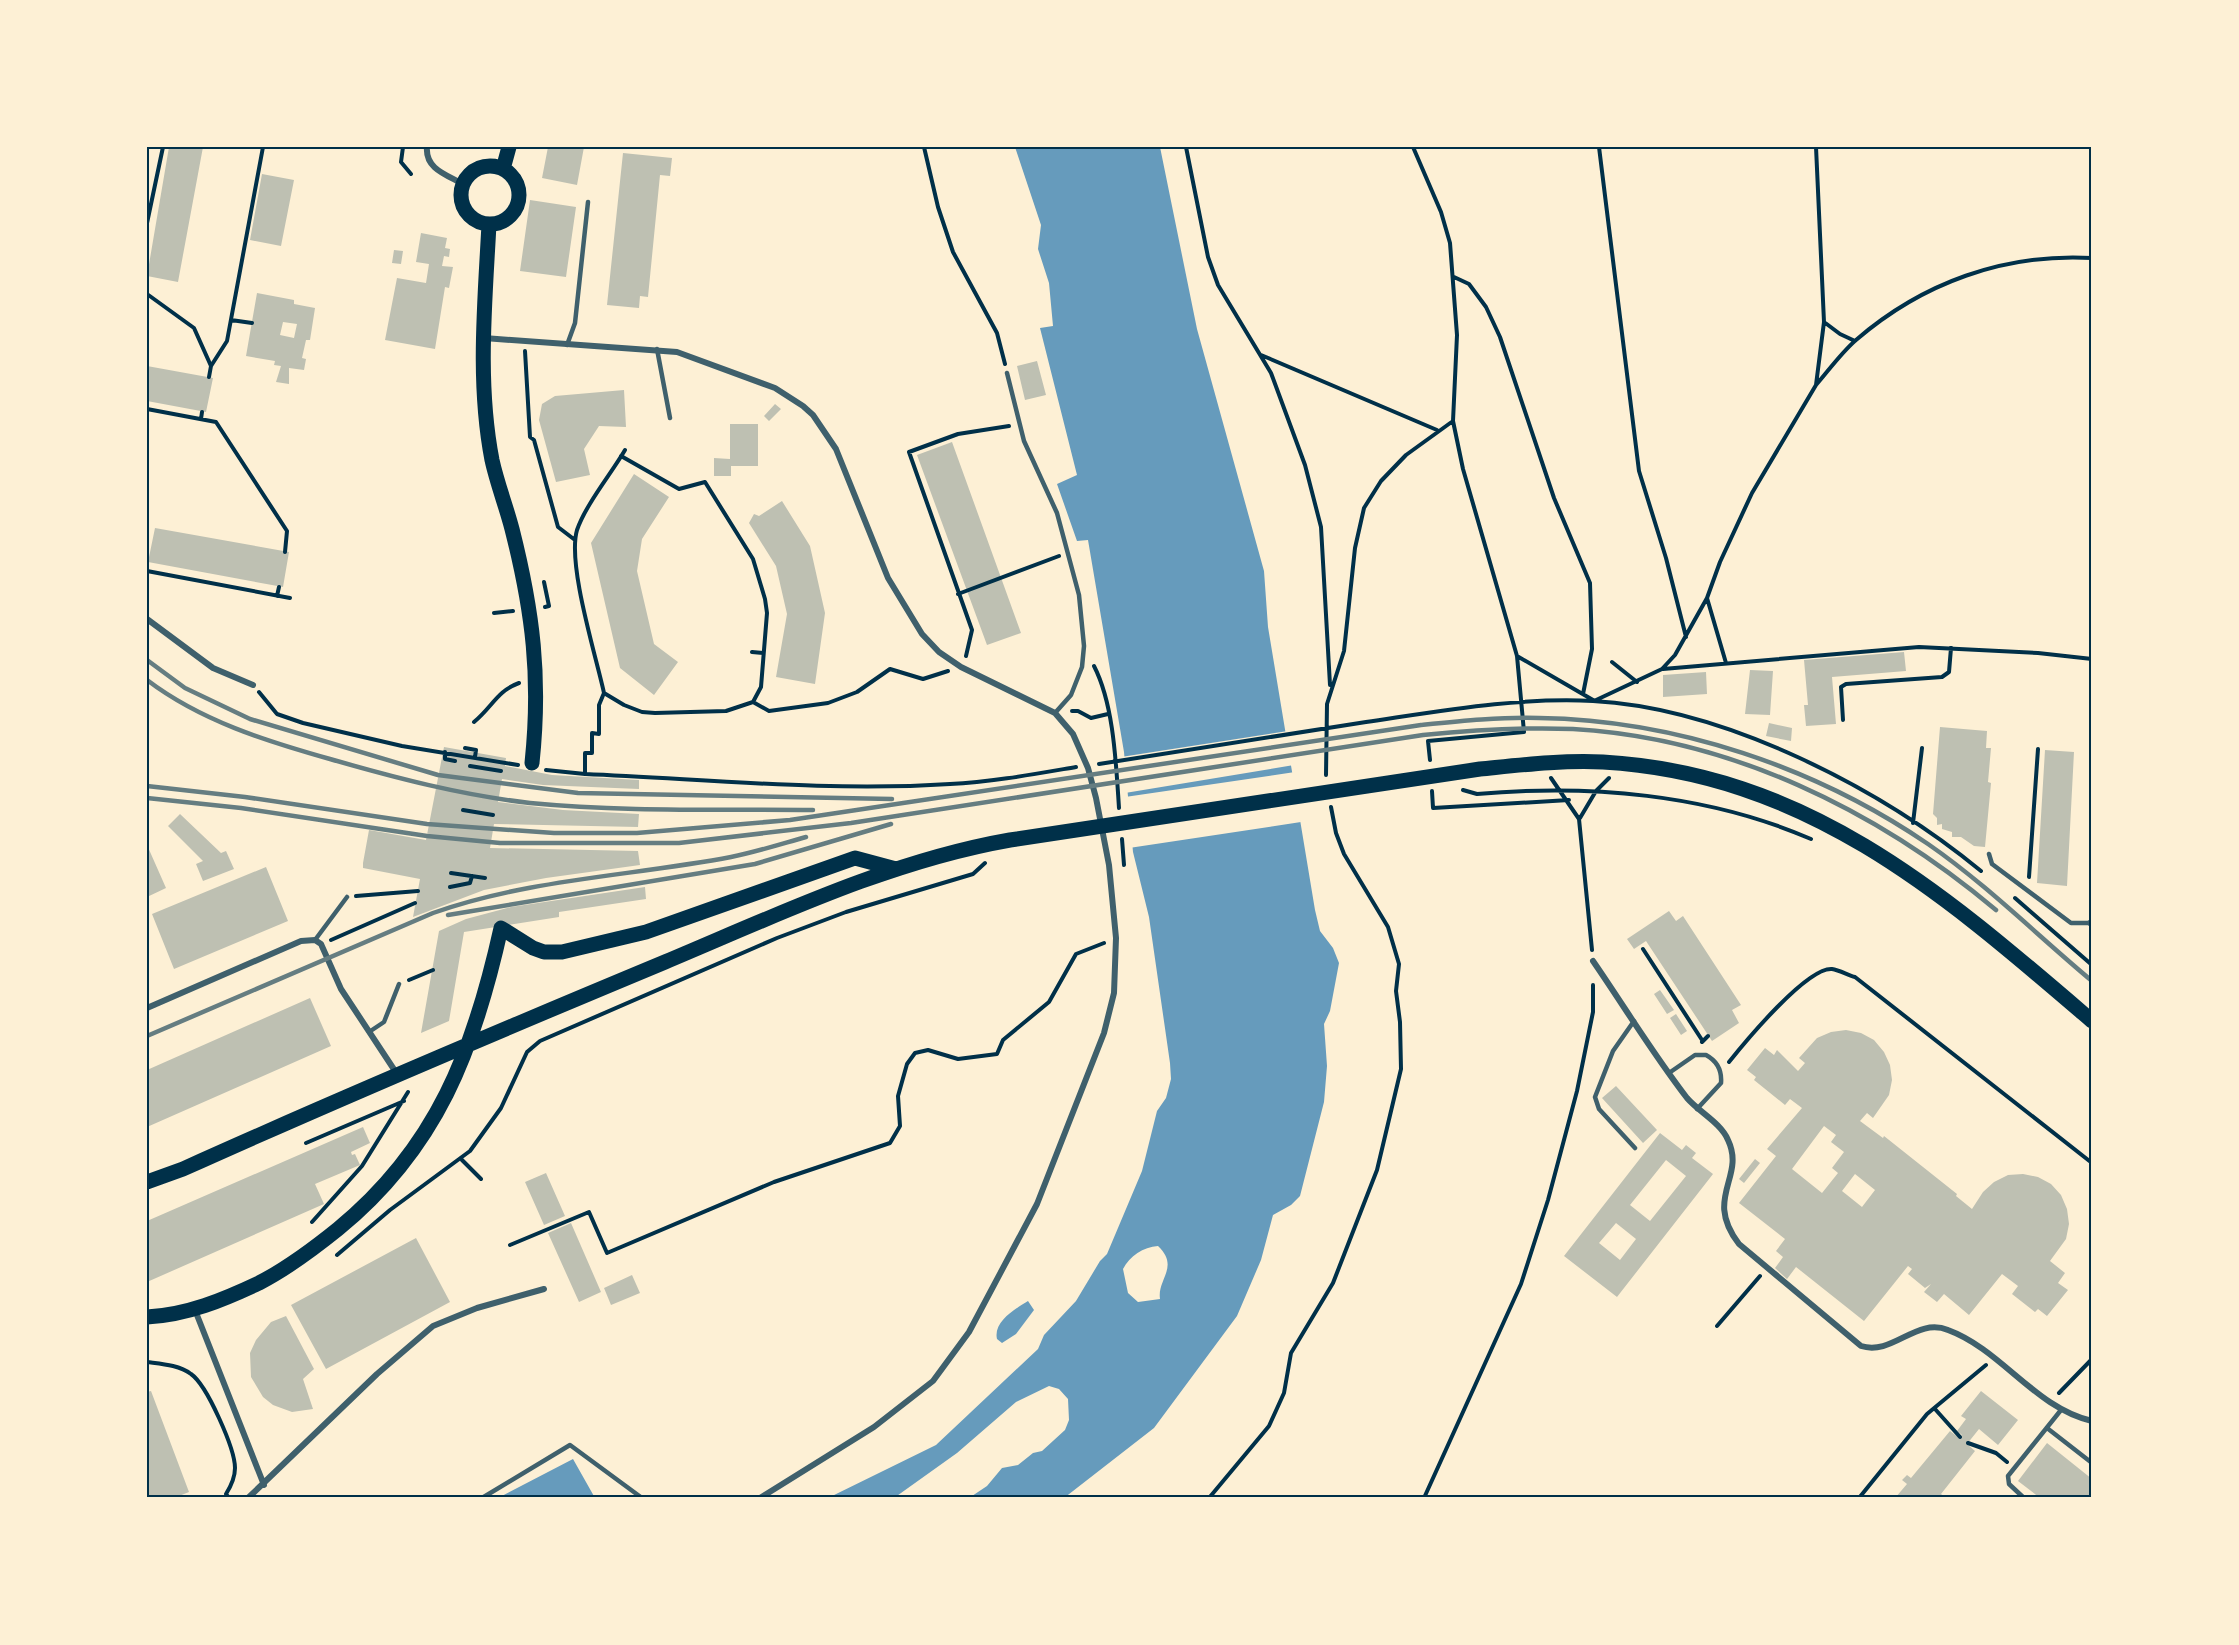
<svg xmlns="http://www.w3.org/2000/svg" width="2239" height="1645" viewBox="0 0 2239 1645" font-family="'Archivo Narrow',sans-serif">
<rect width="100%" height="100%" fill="#fdf0d5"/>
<!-- water -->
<path fill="#669bbc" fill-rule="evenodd" d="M1015,147H1160L1197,329L1264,571L1268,627L1315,910L1320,931L1333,948L1339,963L1330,1011L1324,1024L1327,1066L1324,1102L1300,1196L1291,1205L1273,1215L1261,1260L1237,1316L1154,1428L1064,1498H969L987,1486L1002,1468L1018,1465L1033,1453L1042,1451L1065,1430L1069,1420L1068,1399L1059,1389L1049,1386L1016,1402L957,1453L894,1498H828L936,1445L1038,1349L1044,1335L1076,1301L1100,1261L1107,1254L1142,1171L1157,1111L1166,1098L1171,1079L1170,1063L1149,917L1133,852L1124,752L1088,540L1077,541L1057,484L1077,475L1040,328L1053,326L1049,283L1038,249L1041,225ZM1158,1246C1180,1267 1157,1279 1160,1299L1138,1302L1128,1293L1123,1269C1130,1256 1143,1247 1158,1246Z
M1028,1301L1034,1310L1016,1334L1002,1343L997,1339C993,1322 1015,1309 1028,1301Z
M573,1459L595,1498H498Z"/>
<!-- pier -->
<path fill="#fdf0d5" d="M1288,731L1294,765L1125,793L1121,757Z
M1295,772L1301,822L1129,848L1125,797Z"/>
<!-- building -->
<path fill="#bec0b2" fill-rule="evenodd" d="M169,147H203L178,282L147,276Z
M548,147H584L577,185L542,178Z
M623,153L672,158L670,176L660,175L648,297L640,296L639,308L607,305Z
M262,174L294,180L281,246L250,240Z
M530,200L576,207L566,277L520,271Z
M421,233L447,238L445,248L450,249L449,257L444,256L442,266L453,267L449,288L445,287L435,349L385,340L397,278L426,283L429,264L416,262Z
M394,250L403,251L401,264L392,263Z
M257,293L294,300V304L315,308L310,340H306L302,358L306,359L304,370L289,368V384L276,382L281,366L274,365L275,361L246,356ZM283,322L297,324L294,338L280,335Z
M1037,361L1046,395L1025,400L1017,366Z
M147,366L213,378L206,412L147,401Z
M624,390L626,427L599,426L584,449L590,475L556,482L539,420L542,404L555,396Z
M775,404L781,409L769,421L764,416Z
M730,424H758V466H731V476H714V458L730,459Z
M952,442L1021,633L987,645L917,455Z
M634,474L669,497L642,539L637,571L654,644L678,662L654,695L620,668L591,543Z
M782,501L810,546L825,613L815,684L776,677L787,614L776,566L749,523L754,514L759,516Z
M155,528L289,552L283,587L148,562Z
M1904,652L1906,671L1832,677L1836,724L1806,726L1804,705H1808L1804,660Z
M1750,670L1773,671L1770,715L1745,714Z
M1706,672L1707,694L1663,697V675Z
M1769,723L1792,728L1791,741L1766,736Z
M1940,727L1987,731L1986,748H1991L1988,782L1991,783L1985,847L1974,846L1961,837H1952V832L1942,829V824L1937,825V818L1933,814Z
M444,747L506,758L505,766L552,775L639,780V789L543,785L502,779L498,802L563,810L639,814L638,827L494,824L490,848L638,851L640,865L546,878L484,890L413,917L420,879L363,868V863L369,830L426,840Z
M2045,750L2074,752L2067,886L2037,883Z
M180,814L221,853L226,851L234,869L203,881L196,864L203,861L168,826Z
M147,845L166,888L147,897Z
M266,867L288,921L174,969L152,914Z
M645,887L646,899L559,912V917L464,932L449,1021L421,1033L439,931L466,919L511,907Z
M1669,911L1676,921L1683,916L1741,1005L1732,1010L1739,1023L1712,1041L1646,941L1634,949L1627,939Z
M1660,990L1674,1010L1667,1014L1654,994Z
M310,998L331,1046L147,1127V1070Z
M1676,1014L1687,1031L1681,1035L1670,1018Z
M1846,1030L1861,1033L1874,1040L1884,1052L1890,1065L1892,1080L1889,1095L1873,1118L1867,1113L1860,1121L1883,1138L1884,1136L1957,1194L1956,1196L1972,1209L1983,1192L1994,1182L2008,1175L2023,1174L2038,1177L2051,1184L2061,1195L2067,1209L2069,1224L2066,1239L2050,1261L2065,1273L2058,1283L2068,1290L2047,1316L2038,1309L2035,1312L2012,1294L2018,1286L2002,1274L1969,1315L1944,1294L1937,1302L1924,1292L1931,1284L1925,1288L1908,1274L1912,1269L1908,1266L1864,1321L1796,1267L1787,1279L1775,1268L1783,1257L1776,1251L1785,1239L1739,1203L1776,1156L1767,1149L1802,1108L1790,1099L1785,1105L1754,1080L1756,1077L1747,1070L1765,1048L1774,1055L1777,1050L1798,1071L1805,1063L1799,1058L1817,1038L1831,1032ZM1824,1126L1836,1135L1831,1142L1844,1152L1832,1168L1838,1173L1822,1193L1792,1169ZM1855,1174L1875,1190L1862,1207L1842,1191Z
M1616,1086L1657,1130L1643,1143L1602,1098Z
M363,1127L370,1143L351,1152L352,1155L355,1154L360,1165L315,1184L324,1204L147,1282V1221Z
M1660,1133L1682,1150L1686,1145L1696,1153L1692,1158L1713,1174L1617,1297L1564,1256ZM1666,1160L1686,1176L1650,1221L1630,1205ZM1616,1223L1636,1239L1620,1260L1599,1243Z
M1755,1159L1760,1163L1744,1183L1739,1179Z
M546,1173L565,1216L544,1225L525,1182Z
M571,1223L601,1292L579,1302L548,1233Z
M416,1238L450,1302L326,1369L291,1305Z
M632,1275L640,1293L611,1305L604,1288Z
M286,1316L314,1369L303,1379L313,1409L292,1412L273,1405L263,1397L251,1377L250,1353L256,1340L271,1322Z
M151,1391L189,1492L174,1498H147V1392Z
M1981,1391L2018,1420L1998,1445L1979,1429L1967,1444L1975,1451L1941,1494L1946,1498H1895L1907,1484L1902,1480L1907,1475L1911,1478L1950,1431L1959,1438L1962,1435L1957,1431L1966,1419L1961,1416Z
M2047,1443L2092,1479V1498H2040L2018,1481Z"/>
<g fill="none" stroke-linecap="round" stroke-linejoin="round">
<!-- path -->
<path stroke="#003049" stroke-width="4" d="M403,147L401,162L411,174
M924,147L938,207L953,252L997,333L1005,364
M1186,147L1208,257L1218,285L1271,373L1305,465L1321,527L1330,685
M1413,147L1441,212L1450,243L1457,335L1453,421L1463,469L1517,656L1524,732L1428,741L1430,760
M1599,147L1639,471L1666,558L1686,637
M147,223L163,147
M1454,277L1469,284L1486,307L1500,337L1554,498L1590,583L1592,649L1583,694
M147,294L194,328L211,366
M231,320L252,323
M1824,322L1840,334L1855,341
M525,351L530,437L534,440L558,527L575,540
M1261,355L1437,430
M209,377L211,366L227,341L263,147
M1816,385C1829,370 1841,353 1856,340C1922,283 2004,253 2092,258
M147,409L216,422L287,531L285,552
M201,419L202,412
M621,456L679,489L705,482L753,559L765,599L767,613L761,687L753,702
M147,571L290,598
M544,582L549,606L545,607
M958,594L1059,556
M277,596L279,587
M1707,598L1726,663
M494,613L513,611
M752,652L763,653
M966,656L972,630L909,452L958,434L1009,426
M1517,656L1593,700
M1612,662L1637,682
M1094,666C1114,705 1116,764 1119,808
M1663,669L1919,647L2038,653L2092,659
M259,692L277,714L303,723L402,746L518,765
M604,693L624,705L642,712L655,713L726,711L753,702L769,711L828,703L857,692L890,669L923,679L948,671
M1594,701L1662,669L1675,655L1707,598L1720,562L1752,493L1816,385L1824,322L1816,147
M1072,711H1078L1091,718L1108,714
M1843,720L1841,687L1846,684L1942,677L1949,672L1951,648
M474,722C493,706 497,691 519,683
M465,748L476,750L475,757
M445,752V759L455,761
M1099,764C1188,750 1277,736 1366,722C1441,711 1518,697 1593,701C1725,708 1880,788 1981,871
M470,766L501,771
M546,770L585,774C705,779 829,792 950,784C992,782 1035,774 1076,767
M585,774V753H592V733L599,734V705L604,693C596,656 567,564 577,530C586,504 611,474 625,450
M1326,775L1327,704L1344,651L1355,548L1364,508L1381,481L1406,455L1453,421
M1551,778L1579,819L1592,950
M1463,790L1477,794C1589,784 1707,794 1811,839
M1432,791L1433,808L1569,800
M463,810L493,815
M1580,818L1596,791L1609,778
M1913,823L1922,748
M1122,839L1124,865
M451,873L485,878
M2029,877L2038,749
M450,887L470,883L472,876
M356,896L418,891
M2015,898L2092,965
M331,940L415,903
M1643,949L1702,1040
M409,980L433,970
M1702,1042L1708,1036
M1729,1062C1745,1042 1807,967 1832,969C1839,970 1848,975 1855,977L2092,1163
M306,1143L404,1101
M462,1160L481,1179
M312,1222L362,1166L408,1092
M510,1245L589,1212L607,1253L774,1182L890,1143L900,1126L898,1096L907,1064L915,1053L928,1050L958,1059L997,1054L1003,1040L1049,1002L1076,954L1104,943
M337,1255L390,1210L470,1151L501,1108L527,1052L540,1041L777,938L846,912L973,874L985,863
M1717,1326L1760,1276
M147,1362C162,1364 179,1365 191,1374C207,1385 235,1449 235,1468C235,1478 231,1486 226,1494L229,1498
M2059,1393L2092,1359
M1935,1409L1960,1437
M1968,1443L1996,1453L2007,1462
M1209,1498L1269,1426L1284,1393L1291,1353L1333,1283L1377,1170L1401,1069L1400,1022L1396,991L1399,964L1388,927L1344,854L1336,833L1331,807
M1424,1498L1521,1284L1548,1200L1577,1091L1593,1012V985
M1859,1498L1927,1414L1986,1365"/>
<!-- service -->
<path stroke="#3f606c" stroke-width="4.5" d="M567,345L575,323L588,202
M657,349L670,418
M1007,373L1024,441L1057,513L1079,595L1084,646L1082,667L1071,695L1055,713
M1989,854L1992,864L2071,923H2090
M315,940L347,897
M1634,1021L1613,1051L1595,1097L1599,1109L1635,1148
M369,1032L384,1022L399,984
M1669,1073L1695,1055H1706C1717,1061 1722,1071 1721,1083L1697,1109
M2047,1428L2092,1463
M482,1498L570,1445L642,1498
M2024,1498L2009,1484L2008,1476L2061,1410"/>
<!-- minor -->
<path stroke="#3f606c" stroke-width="6" d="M427,147C425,169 447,175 463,184
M484,338L677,352L775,388L803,406L813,415L836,449L888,578L922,634L939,652L961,667L1055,713L1073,734L1088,768L1096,798L1109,865L1116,938L1114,993L1104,1033L1037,1204L969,1332L933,1381L874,1427L760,1498
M147,619L213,668L253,685
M2090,923L2092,922
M1593,961C1624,1006 1653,1054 1687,1098C1699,1112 1721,1123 1728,1140C1746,1178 1703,1197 1739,1244L1861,1346C1893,1356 1916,1317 1948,1330C2002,1350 2035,1408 2092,1421
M147,1008L301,941L315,940L321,944L341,989L397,1074
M195,1310L264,1485
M248,1498L377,1374L433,1326L477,1308L544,1289"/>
<!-- primary -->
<path stroke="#003049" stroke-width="15" d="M461 195a29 29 0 1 1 58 0a29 29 0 1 1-58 0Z
M503,169L509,147
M489,224C485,302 477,382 492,460C497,483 506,506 512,529C533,612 541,678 532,763
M147,1182L183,1169C343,1097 504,1029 665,962C777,915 890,861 1010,840L1480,769C1521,765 1562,760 1603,762C1808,774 1944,894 2092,1021
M147,1317C187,1315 223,1300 259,1283C288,1268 312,1250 338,1229C437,1148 474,1050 501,928L533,948L544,952H562L646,932L855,858L896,869"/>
<!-- rail -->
<path stroke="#657d81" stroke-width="4.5" d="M147,660L185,688L250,719L438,775L578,793L892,799
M147,680C201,721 266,741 330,759C396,778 461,795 530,803C623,812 719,809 813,810
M147,786L245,797L427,824L554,833H637L790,820L1421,725C1461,721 1500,717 1539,718C1676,720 1815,767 1928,844C1986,884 2038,936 2092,981
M147,798L241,808L427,836L500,843H679L851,823L1423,735C1473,730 1523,727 1573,729C1730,738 1877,810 1996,910
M448,915L755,864L891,824
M147,1036L433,913C529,879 631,876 731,857C756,852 781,844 806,837"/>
</g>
<!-- border -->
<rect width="2239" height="1645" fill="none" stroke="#fdf0d5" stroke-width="297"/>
<rect x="148" y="148" width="1942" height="1348" fill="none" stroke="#003049" stroke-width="2"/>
</svg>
